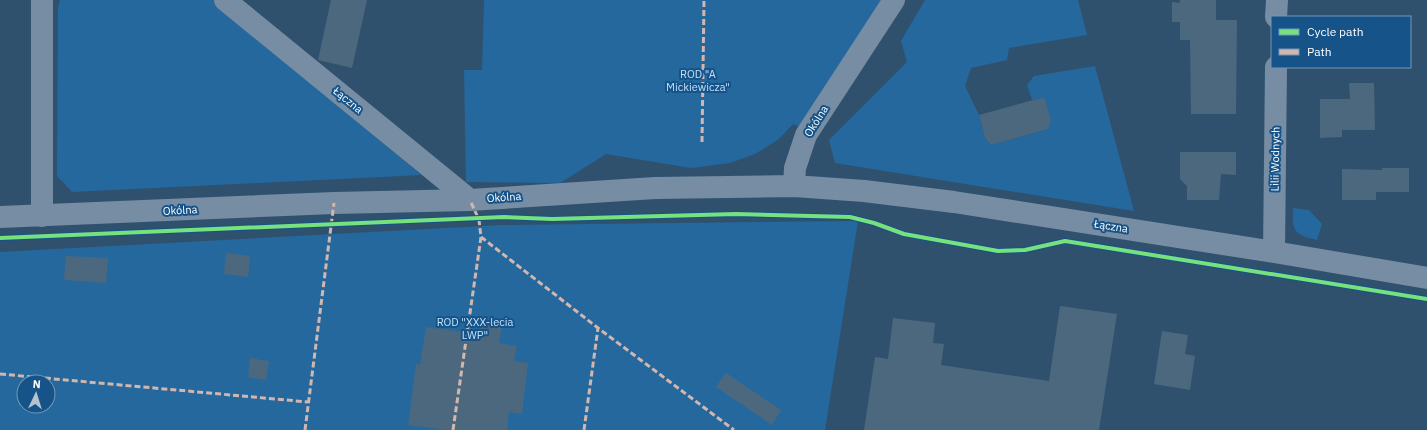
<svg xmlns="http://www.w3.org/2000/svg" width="1427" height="430" viewBox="0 0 1427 430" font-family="'IBM Plex Sans',sans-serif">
<rect width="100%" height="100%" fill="#2f516e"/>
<!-- green -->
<path fill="#25689e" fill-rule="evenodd" d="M60,0H213L421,175L72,192L57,176L58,8Z
M484,0H886L800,127L793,124L779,139L755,154L730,163L691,168L606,154L560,183L466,182L464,70H482Z
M925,0H1078L1087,35L1009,48L1007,60L971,68L965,86L979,115L985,138L991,145L1048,129L1044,97L1032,100L1027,85L1034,76L1095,66L1134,211L835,163L829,140L907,62L901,41Z
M1293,208L1309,210L1322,224L1317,240C1294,235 1292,231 1293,208Z
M858,221L825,430H0V252L502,225ZM24,382H48V406H24Z"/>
<!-- building -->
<path fill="#4c687e" d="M331,0H367L352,68L318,60Z
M1180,0H1216V20H1237L1236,114H1191L1190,40H1180V22H1172V2L1180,3Z
M1349,83H1374L1375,130H1342V137L1320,138V99H1350Z
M1044,97L1051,120L1048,129L991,145L985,138L979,115Z
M1180,152H1236V175L1221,174L1219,200H1187V186L1180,179Z
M1382,168H1409V192H1376V200H1342V169L1382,170Z
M226,253L250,256L248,277L224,274Z
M66,256L108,258L106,283L64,280Z
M1060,306L1117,314L1099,430H864L875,357L888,359L893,318L935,323L933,343L944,344L941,365L1049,381Z
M481,322L502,325L499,343L517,346L514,361L528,363L522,414L509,412L507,430H448L408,425L416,364L420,365L426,327L480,334Z
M1162,331L1188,335L1185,354L1195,356L1190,390L1154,384Z
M250,358L269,361L266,380L248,377Z
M726,373L781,410L772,425L716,387Z"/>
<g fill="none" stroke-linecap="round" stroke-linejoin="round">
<!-- minor -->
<path stroke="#768da3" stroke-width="22" d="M225,0L470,200
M1276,17L1277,0
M794,186L795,168L806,135L894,0
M42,216V0
M0,217L334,203L470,200L655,188L794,186L864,191L954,202L1274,252L1427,278
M1274,252L1276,67"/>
<!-- quiet -->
<path stroke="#d1b7ad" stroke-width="3" stroke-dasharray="6 3" stroke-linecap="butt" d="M702,142L704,0
M481,237L598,328L734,430
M0,374L308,402
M305,430L334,203
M453,430L481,237L479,220L470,200
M584,430L598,328"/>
<!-- cycleway casing -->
<g stroke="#155388" stroke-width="6">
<path id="cycleway" d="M0,238L504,217L552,219L736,214L850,217L874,223L904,234L998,251L1025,250L1065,241L1427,299"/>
</g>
<!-- cycleway -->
<use href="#cycleway" stroke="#77e17e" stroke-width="4"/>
</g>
<g text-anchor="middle" stroke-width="4" stroke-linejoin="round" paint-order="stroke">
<!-- park labels -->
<g font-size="11" fill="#c0e1fb" stroke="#155388">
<text x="698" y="78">ROD "A<tspan x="698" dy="13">Mickiewicza"</tspan></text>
<text x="475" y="326">ROD "XXX-lecia<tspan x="475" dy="13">LWP"</tspan></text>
</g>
<!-- street labels -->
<g font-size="11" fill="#fff" stroke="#155388">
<text transform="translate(348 100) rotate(39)" y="4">Łączna</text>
<text transform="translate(816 121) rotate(-58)" y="4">Okólna</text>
<text transform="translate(1275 159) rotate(-89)" y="4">Lilii Wodnych</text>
<text transform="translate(504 197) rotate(-4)" y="4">Okólna</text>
<text transform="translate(180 210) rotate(-3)" y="4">Okólna</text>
<text transform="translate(1111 226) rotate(9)" y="4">Łączna</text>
</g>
</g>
<!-- legend -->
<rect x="1271" y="16" width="140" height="52" fill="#155388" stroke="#7398b8"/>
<rect x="1279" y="29" width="20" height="6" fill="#77e17e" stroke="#7398b8"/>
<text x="1307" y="36" font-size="12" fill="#ffffff">Cycle path</text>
<rect x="1279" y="49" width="20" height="6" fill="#d1b7ad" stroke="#7398b8"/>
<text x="1307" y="56" font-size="12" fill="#ffffff">Path</text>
<!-- north arrow -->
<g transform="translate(36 394) rotate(4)"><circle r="19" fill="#155388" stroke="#7398b8"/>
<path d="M0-3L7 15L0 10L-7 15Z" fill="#b6c2cc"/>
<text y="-6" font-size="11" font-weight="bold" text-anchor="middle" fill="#ffffff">N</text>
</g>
</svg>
